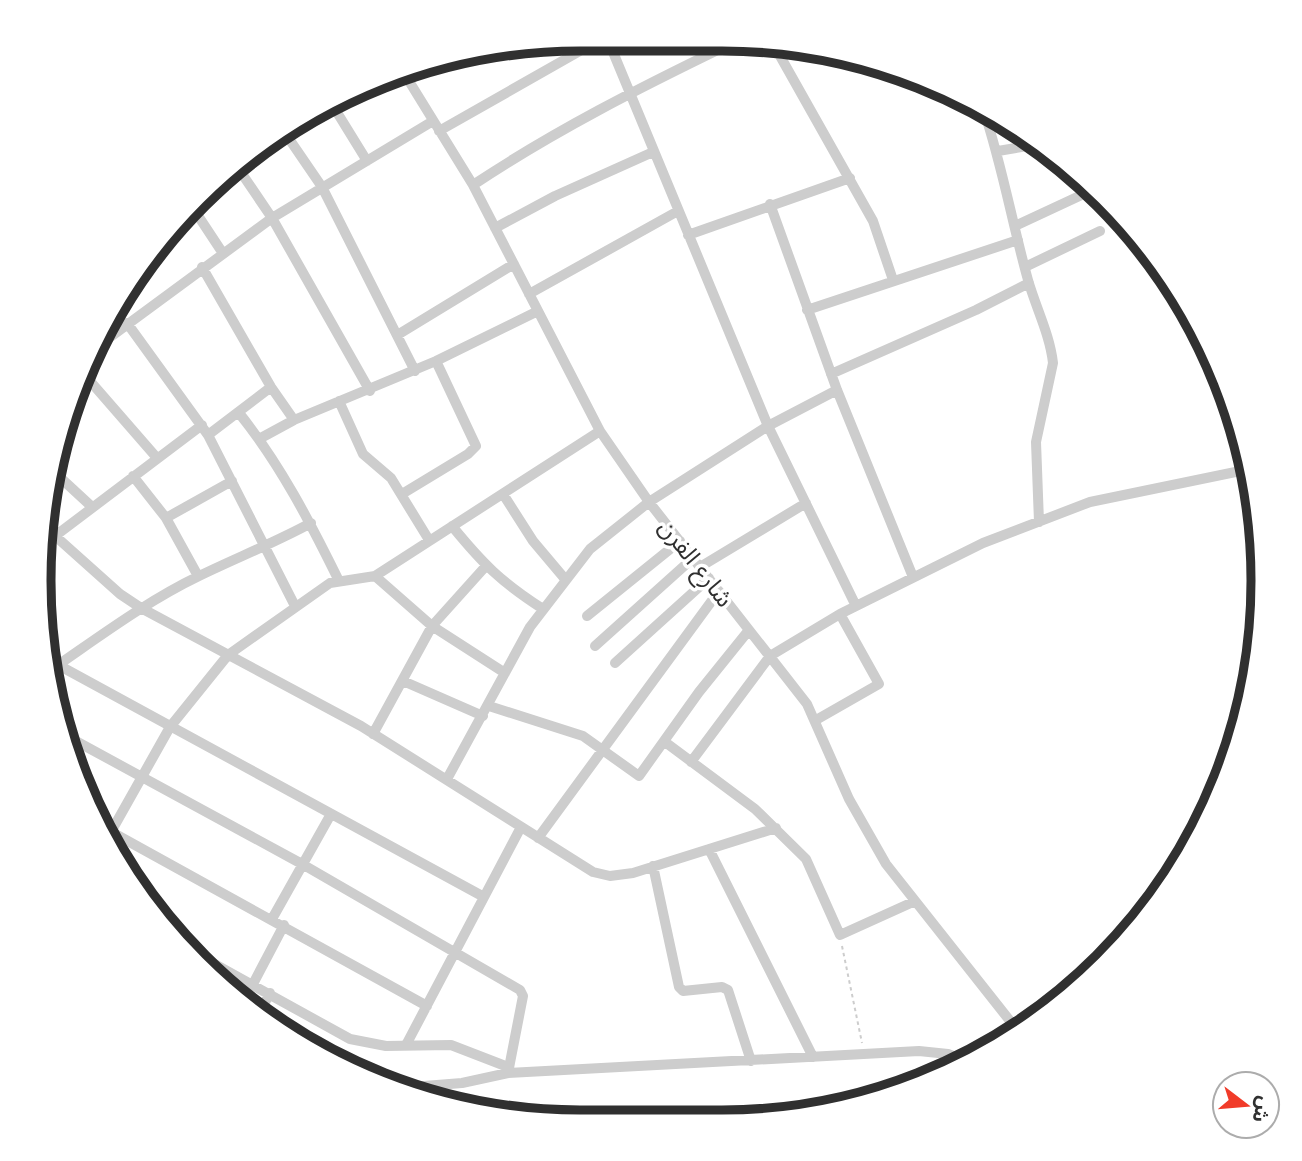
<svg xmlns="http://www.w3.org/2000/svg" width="1302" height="1161" viewBox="0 0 1302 1161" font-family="Jost,'Noto Sans Arabic',sans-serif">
<rect width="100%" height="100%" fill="#fff"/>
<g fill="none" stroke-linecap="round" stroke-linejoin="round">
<!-- path -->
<path stroke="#cdcdcd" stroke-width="2" stroke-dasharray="3.5 3.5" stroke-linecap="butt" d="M842,946L862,1043"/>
<!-- minor -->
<path stroke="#cdcdcd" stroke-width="10" d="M608,40L768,426L856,606
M775,47L873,221L893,280
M404,73L473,185L600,431L649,502L807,704L849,799L886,864L1018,1031
M330,101L367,161
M983,108C1002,164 1012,223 1028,280C1036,308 1050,335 1053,363L1036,442L1039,522
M283,130L322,187L415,371
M439,131L601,39
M998,151L1039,144
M236,165L272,218L370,391
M473,185C554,131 641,87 728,45
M770,204L837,390L913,577
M193,208L222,252
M1015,226L1088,192
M495,228L555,196L653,152
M688,235L850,178
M202,267L271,387L294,420
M1025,267L1100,231
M529,294L678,211
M807,310L1018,240
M110,315L118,330
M127,323L208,435L295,606
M399,334L514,264
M90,352L272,218L433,121
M83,373L157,458
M831,374L976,310L1029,283
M339,401L363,454L391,478L429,540
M239,413C280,464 310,522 339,581
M208,435L271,387
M259,439L294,420L436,361L538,311
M51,469L91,506
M133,476L166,518L198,576
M402,494L468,454L476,446L436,361
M503,494L533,541L565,579
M166,518L232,481
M44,526L120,594L141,608L361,726L593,872L610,876L633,873L776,828
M452,526C483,564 501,582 543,609
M55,536L202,425
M700,567L806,503
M375,576L432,626L505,673
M587,616L680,541
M595,646L693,558
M49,660L484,897
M615,663L709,578
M58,665C103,634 149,600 199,576C236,558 274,543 311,523
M403,681L483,716
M489,706L583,736L639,776L699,692L749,630
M816,720L879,684L840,614
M61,733L302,864L520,990L523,996L508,1073
M373,734L432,626L485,567
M665,742L755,809L806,859L840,935L913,902
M691,762L770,656L840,614L983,543L1090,502L1250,469
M447,779L530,627L590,549L649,502L768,426L837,390
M97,824L427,1006
M538,838L719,591
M107,839L170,727L228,655L330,583L375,576L600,431
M709,849L813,1057
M653,866L679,987L683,991L722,987L728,990L751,1061
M272,919L331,814
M180,945L350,1039L386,1046L451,1045L508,1067
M253,984L284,925
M258,1015L270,993
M406,1045L521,827
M399,1088L462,1083L508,1073L919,1051L948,1054L968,1062
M643,1121L846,1107"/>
</g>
<g text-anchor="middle" stroke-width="7" stroke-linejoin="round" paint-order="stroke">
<!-- street labels -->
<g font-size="24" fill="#303030" stroke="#fff">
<text transform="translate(696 563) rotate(52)" y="8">شارع الفرن</text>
</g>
</g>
<!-- crop -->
<path d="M0 0H1302V1161H0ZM580 51H722A529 529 0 0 1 1251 580V581A529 529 0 0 1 722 1110H580A529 529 0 0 1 51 581V580A529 529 0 0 1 580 51Z" fill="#fff" fill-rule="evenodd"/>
<path fill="none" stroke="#303030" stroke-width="9" d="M580 51H722A529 529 0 0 1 1251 580V581A529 529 0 0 1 722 1110H580A529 529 0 0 1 51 581V580A529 529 0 0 1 580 51Z"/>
<!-- north arrow -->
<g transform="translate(1246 1105) rotate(106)"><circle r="33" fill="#ffffff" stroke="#acacac" stroke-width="2"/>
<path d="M0-5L12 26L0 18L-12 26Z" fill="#f13b29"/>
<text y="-10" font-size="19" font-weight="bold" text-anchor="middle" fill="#303030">ش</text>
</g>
</svg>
